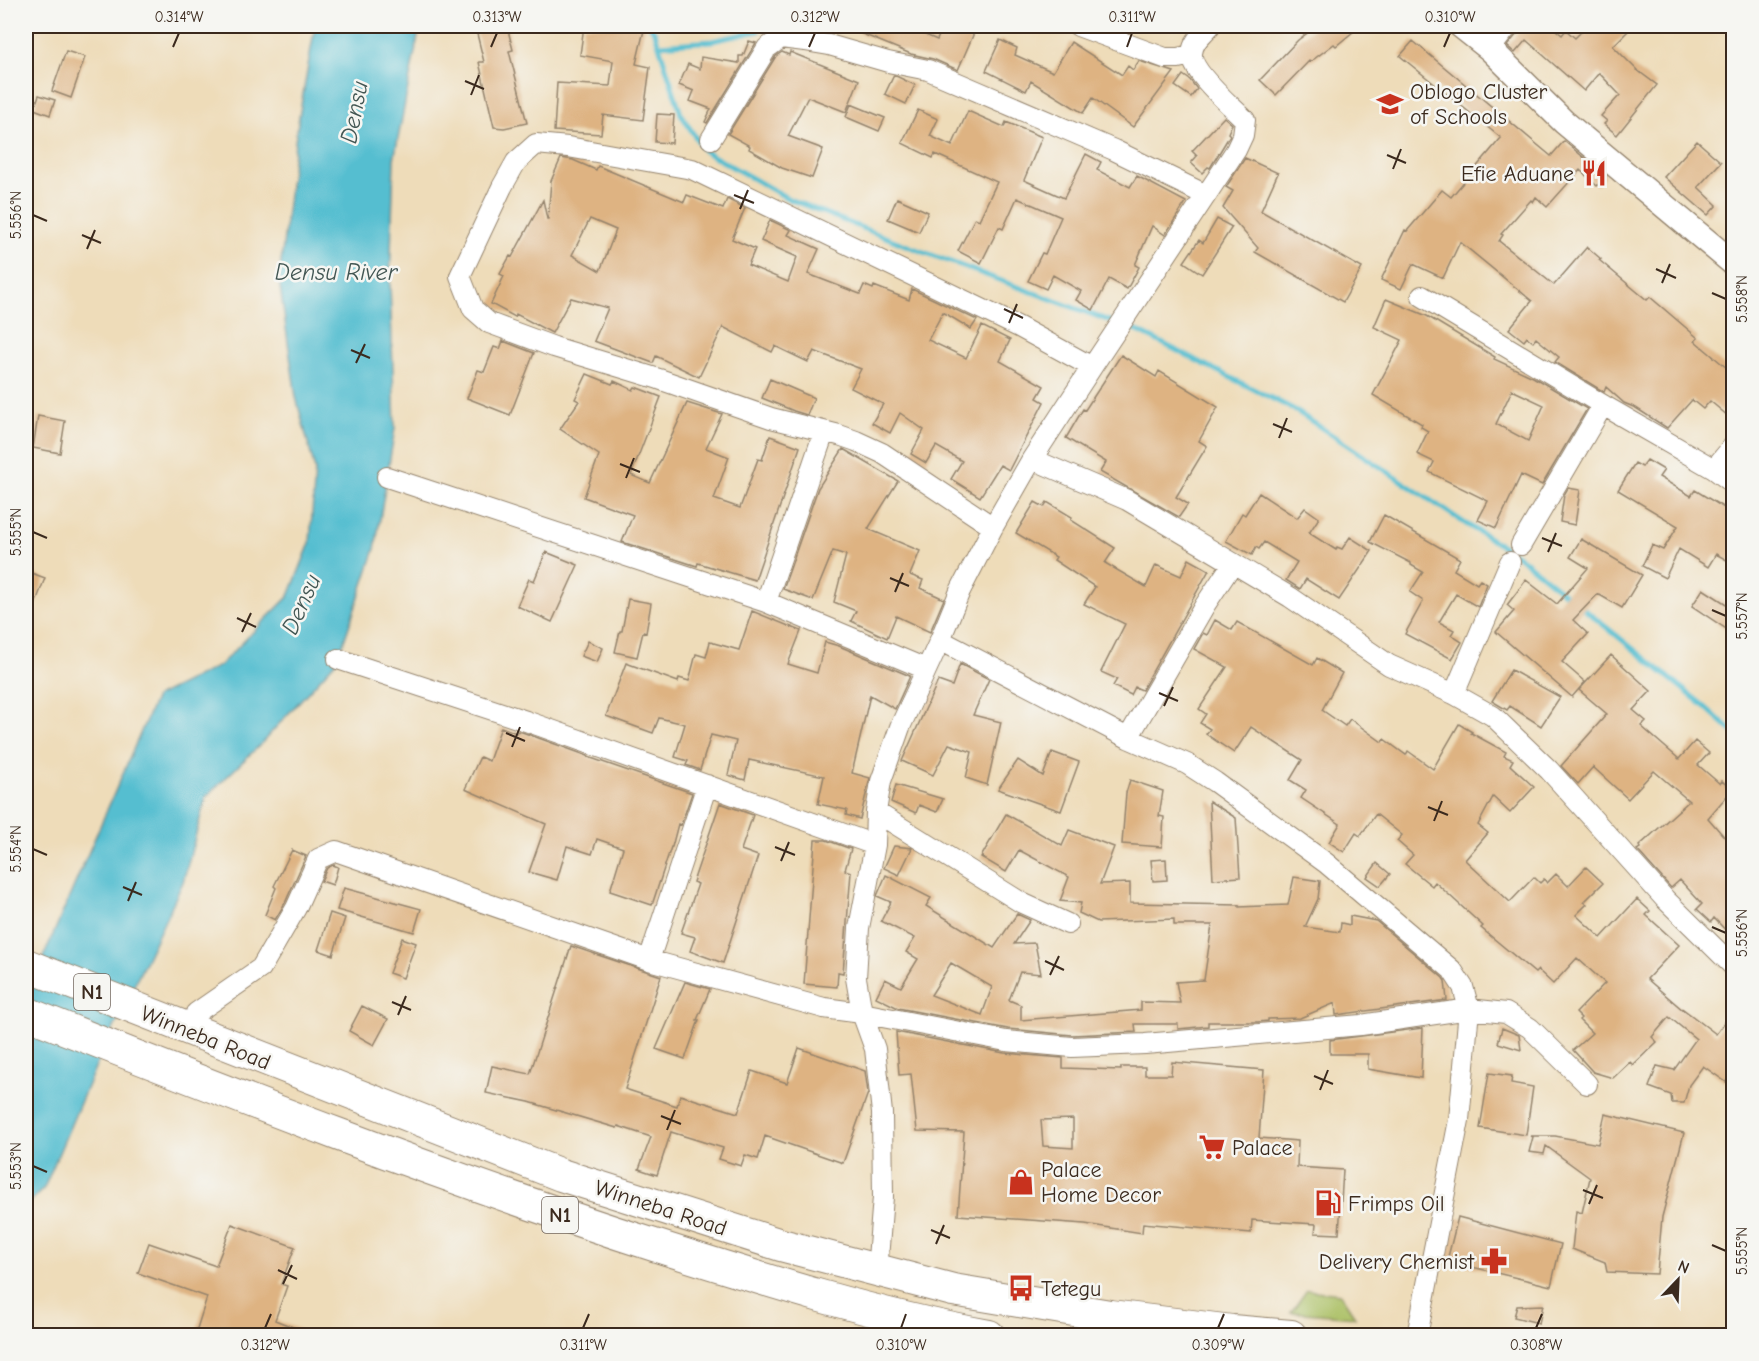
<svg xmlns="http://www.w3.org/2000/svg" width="1759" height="1361" viewBox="0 0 1759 1361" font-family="'Comic Neue',sans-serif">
<rect width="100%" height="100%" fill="#f6f6f2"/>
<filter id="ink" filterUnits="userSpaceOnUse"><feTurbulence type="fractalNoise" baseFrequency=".0167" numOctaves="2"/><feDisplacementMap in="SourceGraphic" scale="12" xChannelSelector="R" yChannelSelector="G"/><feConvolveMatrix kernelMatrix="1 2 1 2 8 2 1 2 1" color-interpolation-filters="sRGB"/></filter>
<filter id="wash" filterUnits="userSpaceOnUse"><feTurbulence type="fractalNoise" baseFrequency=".008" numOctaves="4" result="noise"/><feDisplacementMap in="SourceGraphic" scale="24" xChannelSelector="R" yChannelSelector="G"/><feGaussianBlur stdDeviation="1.35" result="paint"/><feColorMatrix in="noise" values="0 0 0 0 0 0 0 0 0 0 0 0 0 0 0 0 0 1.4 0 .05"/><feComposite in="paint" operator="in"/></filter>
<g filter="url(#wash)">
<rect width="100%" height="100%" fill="#eedcb9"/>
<!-- green -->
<path fill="#abc065" stroke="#737542" stroke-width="1.5" d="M1307,1290L1340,1294L1355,1317L1291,1312Z"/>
<!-- water -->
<path fill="#54bed0" stroke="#487477" stroke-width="1.5" d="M315,26H420L394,159L390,284L395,428L375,549L338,659L259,746L206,797L183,882L95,1068L44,1188L26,1206V997L156,697L219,666L289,596L310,543L315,470L296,397L279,280L296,134Z"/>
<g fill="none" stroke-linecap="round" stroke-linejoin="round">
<!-- stream -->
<path stroke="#54bed0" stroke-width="5" d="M650,26L655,33L681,114L704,151L789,199L913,248L1115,323
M659,45L712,41L758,31
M1124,326L1140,332L1293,409L1466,524L1517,555L1570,598
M1580,606L1704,706L1734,733"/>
</g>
<g id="blocks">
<!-- building -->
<path fill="#deb382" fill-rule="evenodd" d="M475,26H507L513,50L509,51L527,123L504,128L494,127L479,62H484Z
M584,26H645L636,64L650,67L643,120L603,115L601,134L554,131L557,83L610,86L613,61L580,55Z
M843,26H913L912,29L937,40L943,26H977L958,70L933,59L911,54Z
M1317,26H1360L1336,46L1334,44L1310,62L1309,61L1276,95L1260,80L1298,40Z
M1520,26H1551L1562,35L1566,30L1575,38L1587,26H1633L1613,46L1637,70L1657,85L1617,135L1604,124L1607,121L1601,116L1620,95L1599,73L1584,91L1526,40L1515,53L1507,46L1518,33Z
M1000,40L1017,48L1015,55L1053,72L1071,42L1122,75L1128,66L1133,70L1139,61L1174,72L1133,127L1093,98L1083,113L1031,81L1026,91L986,71Z
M749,41L756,43L707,123L705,122L711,109L690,101L694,91L679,85L688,64L700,69L701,57L739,63V56H743Z
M1413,41L1551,156L1564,141L1606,176L1597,186L1580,170L1547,207L1536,197L1533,202L1531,200L1501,234L1503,235L1499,241L1554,285L1587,247L1601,259L1599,260L1647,300L1650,297L1698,338L1695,341L1734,374V421L1710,401L1703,409L1692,400L1667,428L1636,408L1624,403L1606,387L1604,392L1555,362L1559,357L1536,338L1533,342L1527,337L1524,341L1509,329L1532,301L1460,242L1443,278L1413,264L1401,289L1381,280L1405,230L1407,231L1442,190L1451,197L1501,138L1400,56Z
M66,51L85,57L71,98L52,91Z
M782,52L789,55L790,52L859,80L846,112L808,97L788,136L823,149L812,178L782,168L749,149L750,146L728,134L776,56Z
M894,75L915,85L906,104L885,94Z
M1183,75L1190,80L1197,89L1191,97L1175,86Z
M39,95L55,100L50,115L34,109Z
M851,104L885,118L879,131L846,117Z
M918,110L938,119L930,136L952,146L968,111L1004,127L1006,122L1042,137L1024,180L1064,198L1086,154L1101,162L1097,170L1130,187L1137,176L1186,202L1165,235L1152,226L1135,265L1139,267L1127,289L1109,279L1093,310L1076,300L1081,291L1053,275L1046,289L1028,281L1042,253L1045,254L1061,217L1017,198L1003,229L999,227L981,263L958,251L975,218L979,220L997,182L935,154L933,158L902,143Z
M657,114L674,115L672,143L655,142Z
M1224,117L1232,124L1228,133L1230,135L1210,168L1208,167L1202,173L1191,163L1197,156L1192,151Z
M1697,141L1721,162L1698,187L1717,205L1708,215L1664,177Z
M561,158L573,160L596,170L598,166L684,202L687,195L723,209L727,199L745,208L732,239L755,249L748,265L788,282L797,257L761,241L770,220L791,230L788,235L819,249L808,274L860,294L864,285L873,289L874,286L909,300L912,289L977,320L971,329L943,312L928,340L966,358L982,326L1010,340L1000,361L1044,386L1037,398L1044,402L1009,470L1000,465L980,497L951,479L962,461L936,446L926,463L911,454L924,430L900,413L890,433L872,423L883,404L851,388L861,369L814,351L808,362L775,346L772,352L723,327L699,377L656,356L653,363L594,341L608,308L571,298L552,333L516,314L515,317L491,304L504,276L500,274L510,256L512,257L543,200L547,219H548L551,181ZM590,219L616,230L600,271L572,255Z
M1245,158L1278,173L1261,211L1362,268L1343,302L1255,252L1258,248L1223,208L1233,191L1226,187Z
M897,198L928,212L919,232L888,219Z
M1217,219L1232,227L1202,274L1184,262L1199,240L1203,243Z
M1386,299L1427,316L1495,357L1494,359L1533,377L1587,409L1542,485L1521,475L1496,528L1478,520L1488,501L1429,472L1434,462L1417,454L1428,431L1421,427L1422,424L1373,395L1402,340L1374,327ZM1512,390L1544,405L1528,441L1496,424Z
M503,341L534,353L510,415L467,398L478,370L484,372L494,347L500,349Z
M1121,355L1156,377L1159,371L1218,407L1199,441L1207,446L1176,497L1188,504L1179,517L1100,472L1106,462L1066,438L1083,409L1085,410Z
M587,374L612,384L614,381L633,390L635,387L661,397L631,475L650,483L687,403L722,414L706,448L729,457L714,499L740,508L758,459L762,460L770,436L800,447L755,580L698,563L697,566L622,542L633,515L584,497L599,455L560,429L579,401L575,399Z
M770,379L814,398L807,415L794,411L762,398Z
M38,416L65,421L60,453L33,448Z
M843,449L898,481L868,529L920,551L910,575L923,580L920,588L944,599L930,632L896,616L887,638L851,621L856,611L834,602L846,555L833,551L813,600L783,589L818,488Z
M1647,460L1664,470L1659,477L1691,496L1695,490L1734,514V564L1716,554L1708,567L1679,549L1665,578L1642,566L1652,545L1663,550L1678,526L1618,490L1635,463L1642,467Z
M1568,488L1580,490L1575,525L1560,522L1564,495Z
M1259,493L1297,518L1305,508L1319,518L1309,533L1336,550L1337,547L1342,549L1350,537L1372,551L1339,600L1306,579L1300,589L1286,580L1297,562L1264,542L1259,549L1256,547L1252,555L1226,541L1242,513L1245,515Z
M1035,502L1044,507L1047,502L1072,517L1071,520L1115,548L1105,563L1146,587L1156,565L1181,576L1189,559L1209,570L1142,690L1135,687L1131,695L1113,686L1117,679L1101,672L1125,624L1084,604L1095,587L1054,560L1056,557L1016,533Z
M1384,515L1460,559L1454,570L1477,584L1480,580L1487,584L1478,607L1456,594L1439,622L1454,630L1451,635L1462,642L1452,659L1405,634L1423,601L1410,592L1423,572L1411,565V563L1370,542Z
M1581,539L1642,575L1622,608L1598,594L1573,620L1588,634L1562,662L1585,682L1572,697L1496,632L1514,611L1507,605L1526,580L1557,604L1588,568L1570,557Z
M546,552L578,565L552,622L517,606L529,579L534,581Z
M26,571L45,578L27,626H26Z
M1703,589L1734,609V634L1692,606Z
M628,599L651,603L646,633L643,632L637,657L615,652L620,631H622Z
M752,611L801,631L788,664L817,673L825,642L839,646L910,676L895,709L870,695L852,773L870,778L860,819L846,815L847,810L818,804L824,776L749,760L745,780L728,775L736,741L711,735L700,770L686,765L688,761L675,757L685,724L659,718L653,733L606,716L626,663L678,682L679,678L689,681L696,654L706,657L710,642L739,650Z
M1215,620L1232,630L1237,622L1313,665L1317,658L1342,673L1322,710L1345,726L1350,719L1382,742L1384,739L1406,755L1408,751L1433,769L1459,724L1472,732L1471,733L1506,752L1504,756L1513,760L1510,765L1534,787L1510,813L1493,797L1478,825L1488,833L1465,860L1510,902L1534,877L1540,883L1544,879L1547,883L1556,874L1568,886L1586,867L1603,883L1584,902L1587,904L1576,915L1601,938L1637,899L1650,911L1646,915L1679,945L1647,979L1683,1010V1009L1716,1034L1734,1010V1071L1726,1082L1703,1066L1689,1085L1684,1103H1672L1671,1095L1649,1087L1657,1066L1674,1070L1696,1039L1669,1017L1652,1037L1657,1042L1633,1065L1630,1062L1613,1078L1593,1072L1573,1050L1592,1033L1579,1020L1581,1018L1576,1013L1605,983L1577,958L1553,984L1538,970L1535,973L1481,928L1483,926L1435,882L1432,886L1405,864L1413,855L1397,841L1402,835L1376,814L1360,836L1356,833L1344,852L1329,842L1340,824L1301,798L1306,790L1290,780L1302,760L1251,727L1234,753L1206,734L1210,729L1200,723L1206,714L1199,709L1227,667L1194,649L1203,633L1207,635Z
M588,641L603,648L597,662L581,656Z
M1611,655L1651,691L1633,710L1646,721L1641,726L1679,759L1695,741L1709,753L1698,765L1720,784L1722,781L1732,790L1708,818L1734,848V939L1714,918L1711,922L1697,909L1702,904L1680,880L1671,888L1637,850L1640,848L1639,846L1689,801L1654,771L1628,799L1593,767L1578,784L1561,766L1607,714L1579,690Z
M960,664L989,679L973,715L1001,722L987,785L966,778L972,752L949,744L933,775L902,761L938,681L952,686Z
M1511,670L1560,697L1541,726L1510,706L1507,710L1492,701Z
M501,727L516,733L517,731L522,732L588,756V757L692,793L681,825L678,824L672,847H671L652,905L610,891L623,848L597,839L592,854L567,846L557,880L529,872L546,824L465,789L480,757L489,761Z
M1052,752L1079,762L1061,811L998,789L1018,760L1043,776Z
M1130,780L1163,791L1159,816L1164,817L1162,847L1122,844L1126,793Z
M896,785L943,799L937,812L919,805L916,813L891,802Z
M1209,801L1236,818L1240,877L1213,879Z
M720,803L753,815L741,850L758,856L723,963L690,951L695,937L681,933L698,884L693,882Z
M1006,814L1062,846L1069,830L1114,847L1100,884L1130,883V903L1239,905V907L1288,905L1294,877L1320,881L1318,899L1305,927L1340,932L1341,923L1350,925V916L1376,921L1443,978L1445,981L1447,1000L1336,1015L1335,1003L1300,1018L1268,1019V1021L1258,1022H1208V1026L1178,1029V1024H1135L1136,1032L1072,1035L1008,1029L898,1008L876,997L885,979L901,987L918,959L906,952L915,938L881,921L891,902L877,896L886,875L931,898L926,906L994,948L1017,914L1030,920L1014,944L1035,943L1041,974L1020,972L1009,1000L1021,1005V1020L1141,1010V1002L1180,1003L1176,982L1204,980L1212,925H1174V919L1098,922L1079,913L1081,903L1060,901L1069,877L1019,850L1006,872L981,857ZM951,963L992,987L982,1015L931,995Z
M815,840H826L851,849L845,870L851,872L843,973L838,972L837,987L804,984Z
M894,846L912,848L899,875L884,868Z
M292,850L306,856L285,903L275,920L265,915L276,888L274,886Z
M1166,859L1167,880L1153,881L1151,860Z
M1377,863L1390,874L1380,886L1367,877Z
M333,865L338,867L333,885L321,881L327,868Z
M344,888L421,909L414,932L337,910Z
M330,913L345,918L333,955L318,950Z
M402,938L416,943L403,978L389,973Z
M571,946L661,976L625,1089L677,1106L680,1095L738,1113L752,1071L787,1083L799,1048L865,1071L868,1093L843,1163L765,1136L758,1159L745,1155L741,1166L719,1159L723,1148L671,1132L657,1175L639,1169L651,1137L618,1126L617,1128L529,1102L486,1093L492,1066L530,1074Z
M685,982L710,989L697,1020H699L685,1059L656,1049Z
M362,1006L388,1019L374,1045L349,1031Z
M1423,1028L1421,1078L1368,1069V1054H1330V1040Z
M1502,1028L1519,1035L1521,1050L1498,1043Z
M896,1032L1004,1053L1063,1058V1068L1121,1070V1067H1145V1075H1171L1172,1062L1264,1070L1259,1138L1298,1141L1297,1167L1343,1170L1339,1234L1315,1233L1316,1224L1252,1220L1251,1233L1143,1223L1142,1233L1085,1224L958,1215L964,1132L917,1131L911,1074L899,1075ZM1073,1119V1148L1043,1146L1041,1120Z
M1489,1073L1512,1076L1511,1083L1533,1087L1526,1135L1480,1128Z
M1605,1114L1684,1133L1662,1217L1657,1274L1607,1272L1605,1262L1572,1249L1576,1211L1582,1213L1590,1178L1546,1146L1544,1154L1529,1152L1533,1137L1531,1136H1555L1598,1144Z
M1458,1217L1561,1244L1551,1286L1447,1261Z
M232,1224L295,1247L281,1284L287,1286L275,1320L313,1335H195L207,1297L138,1273L149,1243L216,1266Z
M1543,1305L1539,1323L1514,1317L1517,1306Z"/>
</g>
</g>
<g filter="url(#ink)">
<use href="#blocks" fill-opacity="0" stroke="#94836c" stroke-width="1.5"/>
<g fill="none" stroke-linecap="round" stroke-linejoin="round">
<!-- minor casing -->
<g stroke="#94836c" stroke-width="22">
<path id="minor" d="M1078,26L1165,58H1178L1191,55
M1490,49L1508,26
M711,139L767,48L781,38L805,41L829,45L888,62L928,70L1114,150L1206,195
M1422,296L1603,405L1714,469L1734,484
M1092,367L1236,150L1243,135L1245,120C1232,106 1190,72 1192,53C1193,41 1203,34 1210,26
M1032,459L1127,500L1290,597L1389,665L1454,694L1493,716L1549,770L1665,899L1734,967
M1714,469L1734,445
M387,477L766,602L926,669
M1521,545L1603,405
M766,602L824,432
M940,640L1128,738L1187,764L1215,782L1326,863L1452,970L1463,987L1469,1009L1463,1077L1459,1120L1417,1336
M338,659L526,721L875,845
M1454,694L1510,562
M1128,738L1205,605L1233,563
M876,812L1022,903L1068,924
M649,960L707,785
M196,1013L261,968L296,908L318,859L336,851L649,960L824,1008L862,1013L1006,1041L1072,1047L1145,1044L1361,1025L1469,1009L1506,1013L1530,1028L1587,1084
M877,1271L883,1197L882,1113L875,1049L862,1013L856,978L859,928L875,845L876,812L881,781L900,727L940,640L960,591L993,527L1032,459L1092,367L1019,327L692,169L568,147L536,144L516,162L502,187L460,276L473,309L489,323L554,347L659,379L771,418L839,435L856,441L882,453L993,527"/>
</g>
<!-- tertiary casing -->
<g stroke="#94836c" stroke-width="27">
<path id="tertiary" d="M1461,26L1490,49L1564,122L1734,264"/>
</g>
<!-- trunk casing -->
<g stroke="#94836c" stroke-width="34">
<path id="trunk" d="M26,965L561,1175L781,1245L953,1290L1110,1316L1232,1331L1291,1336
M26,1013C233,1095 441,1177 654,1245C764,1280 874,1315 989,1336"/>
</g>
<!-- minor -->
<use href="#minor" stroke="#fff" stroke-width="20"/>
<!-- tertiary -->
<use href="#tertiary" stroke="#fff" stroke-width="24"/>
<!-- trunk -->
<use href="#trunk" stroke="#fff" stroke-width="32"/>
</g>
</g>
<!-- ticks -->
<path fill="none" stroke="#3b2a1e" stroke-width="2" d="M173,47L179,33M491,47L497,33M809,47L815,33M1127,47L1132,33M1444,47L1450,33M465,81L484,89M471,95L479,75M1387,155L1406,163M1393,169L1401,149M734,195L754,203M740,209L748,190M33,215L47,221M82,235L101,243M87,249L95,230M1656,269L1676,278M1662,283L1670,264M1712,293L1726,299M1004,309L1023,318M1009,323L1017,304M351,350L370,358M356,363L365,344M1273,424L1292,432M1279,438L1287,418M620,464L640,472M626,478L634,458M33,532L47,538M1542,538L1562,546M1548,552L1556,533M890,578L909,586M895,592L903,573M1712,610L1726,616M237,618L256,627M242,632L251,613M1159,693L1178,701M1164,706L1173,687M506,733L525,741M512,747L520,727M1428,807L1448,815M1434,821L1442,801M775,847L795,855M33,849L47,855M781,861L789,842M123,887L142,895M128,901L136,882M1712,927L1726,933M1045,961L1064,970M1050,975L1059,956M392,1002L411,1010M398,1015L406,996M1314,1076L1333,1084M1320,1090L1328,1070M661,1116L681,1124M667,1130L675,1110M33,1166L47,1172M1583,1190L1603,1198M1589,1204L1597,1185M931,1230L950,1238M936,1244L944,1225M1712,1245L1726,1251M278,1270L297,1279M283,1284L292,1265M265,1328L271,1314M583,1328L589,1314M901,1328L906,1314M1218,1328L1224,1314M1536,1328L1542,1314"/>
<!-- icons -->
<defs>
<g id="school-bare" transform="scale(2.07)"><path d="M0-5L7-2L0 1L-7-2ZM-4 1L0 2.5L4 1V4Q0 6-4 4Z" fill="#c8321e" stroke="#f6f6f2" stroke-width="2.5" paint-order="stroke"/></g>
<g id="restaurant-bare" transform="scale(2.07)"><path d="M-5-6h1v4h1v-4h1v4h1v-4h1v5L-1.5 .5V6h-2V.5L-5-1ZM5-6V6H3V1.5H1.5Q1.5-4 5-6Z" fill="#c8321e" stroke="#f6f6f2" stroke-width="2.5" paint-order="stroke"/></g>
<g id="supermarket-bare" transform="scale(2.07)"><path d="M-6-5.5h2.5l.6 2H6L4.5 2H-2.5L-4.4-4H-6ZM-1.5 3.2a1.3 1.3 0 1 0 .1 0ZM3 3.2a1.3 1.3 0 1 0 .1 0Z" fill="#c8321e" stroke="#f6f6f2" stroke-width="2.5" paint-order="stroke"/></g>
<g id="shop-bare" transform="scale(2.07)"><path d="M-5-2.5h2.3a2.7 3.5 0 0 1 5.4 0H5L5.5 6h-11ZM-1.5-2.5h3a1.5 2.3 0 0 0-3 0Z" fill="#c8321e" stroke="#f6f6f2" stroke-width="2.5" paint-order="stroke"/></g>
<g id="fuel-bare" transform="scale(2.07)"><path d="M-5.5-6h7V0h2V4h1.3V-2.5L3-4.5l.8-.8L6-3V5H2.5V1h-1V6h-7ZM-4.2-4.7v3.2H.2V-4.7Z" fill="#c8321e" stroke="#f6f6f2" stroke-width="2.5" paint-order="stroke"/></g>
<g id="pharmacy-bare" transform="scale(2.07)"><path d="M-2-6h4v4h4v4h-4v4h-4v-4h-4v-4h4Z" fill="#c8321e" stroke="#f6f6f2" stroke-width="2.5" paint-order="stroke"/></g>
<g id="bus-bare" transform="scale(2.07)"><path d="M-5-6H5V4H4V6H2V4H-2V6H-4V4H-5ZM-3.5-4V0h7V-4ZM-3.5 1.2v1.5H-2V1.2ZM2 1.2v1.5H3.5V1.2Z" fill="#c8321e" stroke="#f6f6f2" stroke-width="2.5" paint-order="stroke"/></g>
</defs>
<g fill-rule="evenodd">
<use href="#school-bare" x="1390" y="104"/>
<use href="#restaurant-bare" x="1594" y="173"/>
<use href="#supermarket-bare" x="1212" y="1147"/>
<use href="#shop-bare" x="1021" y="1182"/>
<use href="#fuel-bare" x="1328" y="1203"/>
<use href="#pharmacy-bare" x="1494" y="1261"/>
<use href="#bus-bare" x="1021" y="1288"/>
</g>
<g text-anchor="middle" stroke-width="5" stroke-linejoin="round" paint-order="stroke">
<!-- shield labels -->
<g fill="#f6f6f2" stroke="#73675e" stroke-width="1.5">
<rect x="74" y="974" width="36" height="36" rx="4.5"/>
<rect x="542" y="1197" width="36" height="36" rx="4.5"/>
</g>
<g font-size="21" font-weight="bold" fill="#3b2a1e">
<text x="92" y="999">N1</text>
<text x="560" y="1222">N1</text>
</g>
<!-- poi labels -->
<g font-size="22" fill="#3b2a1e" stroke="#f6f6f2" text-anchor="start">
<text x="1410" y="99">Oblogo Cluster<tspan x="1410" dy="25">of Schools</tspan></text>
<text x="1574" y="181" text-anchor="end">Efie Aduane</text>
<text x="1232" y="1155">Palace</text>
<text x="1041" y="1177">Palace<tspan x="1041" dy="25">Home Decor</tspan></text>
<text x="1348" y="1211">Frimps Oil</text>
<text x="1474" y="1269" text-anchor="end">Delivery Chemist</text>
<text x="1041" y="1296">Tetegu</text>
</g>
<!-- street labels -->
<g font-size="22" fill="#3b2a1e" stroke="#f6f6f2">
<text transform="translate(206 1037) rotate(22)" y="8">Winneba Road</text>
<text transform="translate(661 1207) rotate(18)" y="8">Winneba Road</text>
</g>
<!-- water labels -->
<g font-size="24" font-style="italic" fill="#425653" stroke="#f6f6f2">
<text transform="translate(354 112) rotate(-79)" y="8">Densu</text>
<text x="336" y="280">Densu River</text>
<text transform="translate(301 604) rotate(-66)" y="8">Densu</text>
</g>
</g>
<!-- margin -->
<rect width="1759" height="1361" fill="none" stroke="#f6f6f2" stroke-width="66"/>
<!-- north arrow -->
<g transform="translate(1678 1280) rotate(23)" stroke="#f6f6f2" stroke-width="4.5" paint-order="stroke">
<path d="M0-4.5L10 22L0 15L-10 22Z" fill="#3b2a1e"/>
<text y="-9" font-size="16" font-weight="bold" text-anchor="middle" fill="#3b2a1e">N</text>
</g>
<rect x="33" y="33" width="1693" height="1295" fill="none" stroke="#3b2a1e" stroke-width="2"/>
<g font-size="15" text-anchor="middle" fill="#3b2a1e">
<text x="179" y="22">0.314°W</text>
<text x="497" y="22">0.313°W</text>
<text x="815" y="22">0.312°W</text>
<text x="1132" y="22">0.311°W</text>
<text x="1450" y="22">0.310°W</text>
<text transform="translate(16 215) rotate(-90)" y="5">5.556°N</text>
<text transform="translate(1742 299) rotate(-90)" y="5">5.558°N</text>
<text transform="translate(16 532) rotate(-90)" y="5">5.555°N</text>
<text transform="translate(1742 616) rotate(-90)" y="5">5.557°N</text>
<text transform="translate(16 849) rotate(-90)" y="5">5.554°N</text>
<text transform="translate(1742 933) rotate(-90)" y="5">5.556°N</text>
<text transform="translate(16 1166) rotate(-90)" y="5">5.553°N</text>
<text transform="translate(1742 1251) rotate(-90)" y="5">5.555°N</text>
<text x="265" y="1350">0.312°W</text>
<text x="583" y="1350">0.311°W</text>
<text x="901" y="1350">0.310°W</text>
<text x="1218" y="1350">0.309°W</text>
<text x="1536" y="1350">0.308°W</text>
</g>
</svg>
